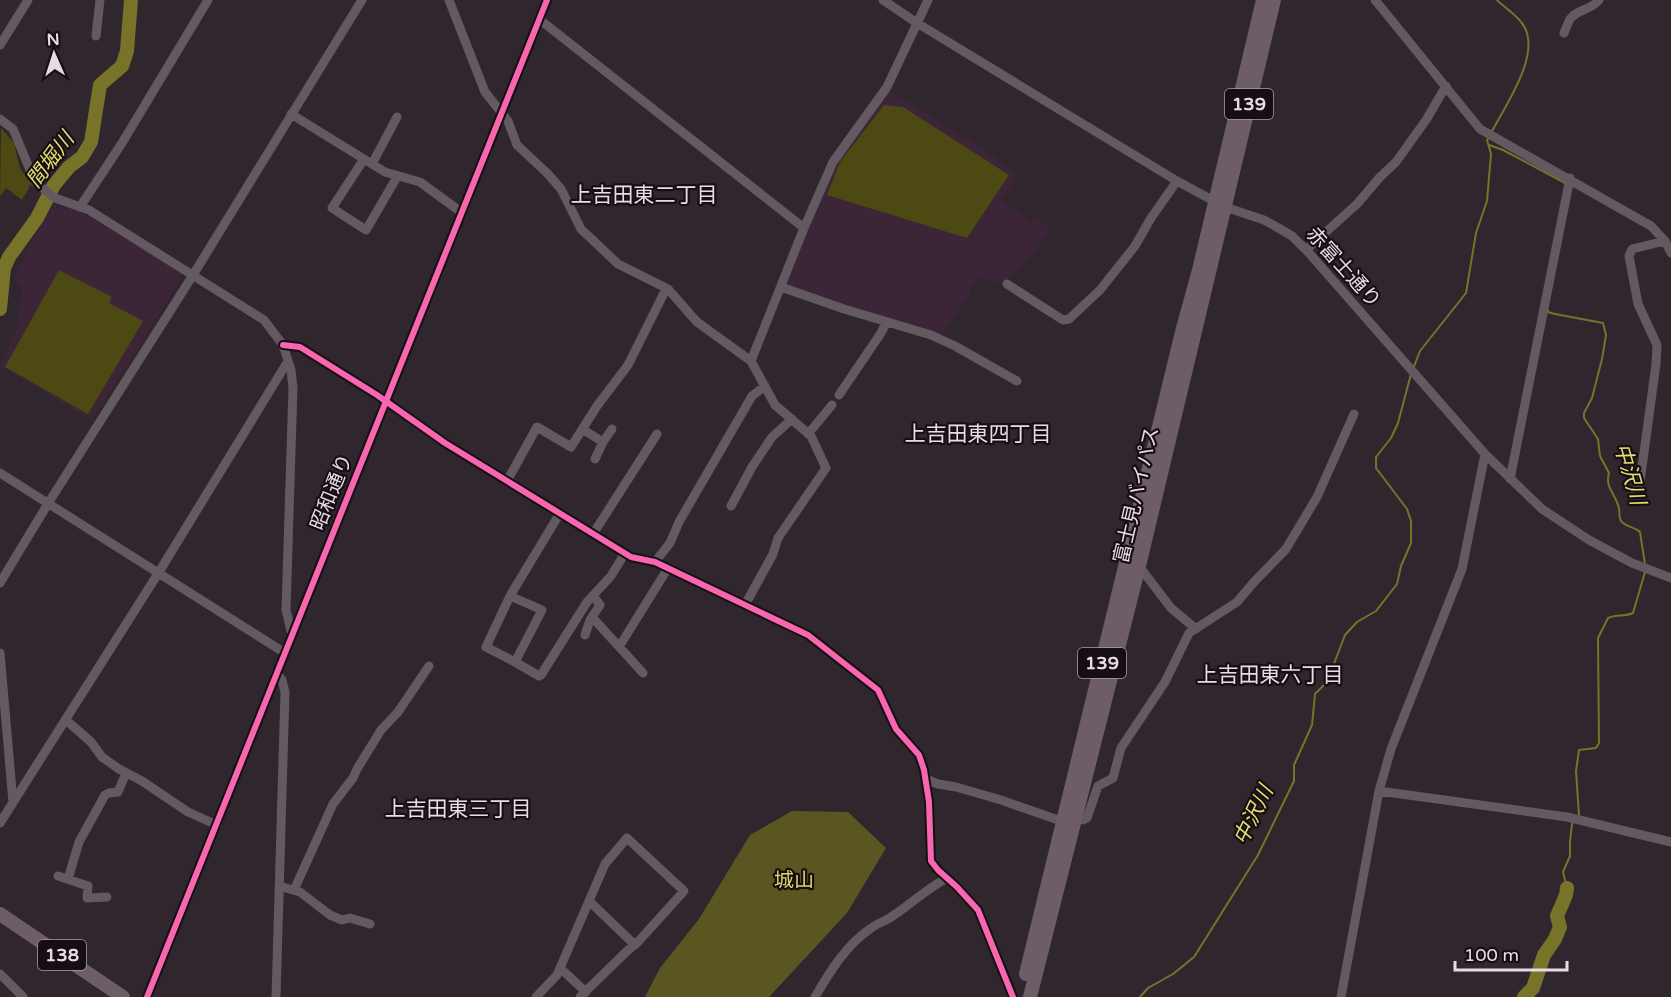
<svg xmlns="http://www.w3.org/2000/svg" width="1671" height="997" viewBox="0 0 1671 997" font-family="'Varela Round','Noto Sans JP',sans-serif">
<rect width="100%" height="100%" fill="#30262e"/>
<!-- built -->
<path fill="#3d2538" d="M888,90L989,152L1018,176L1001,200L1031,223L1036,217L1051,228L1032,255L1003,283L979,278L971,288L968,297L941,336L860,310L789,286L787,284L810,224L838,160Z
M53,205L78,210L181,272V279L92,421L0,366L16,330L22,290L14,279L34,237Z"/>
<!-- green -->
<path fill="#4c4912" d="M884,105L903,107L1009,175L967,238L827,195L840,162Z
M1,128L14,143L20,168L31,184L22,200L6,188L0,196Z
M59,270L112,297L109,303L143,321L88,414L5,367Z"/>
<!-- forest -->
<path fill="#595621" d="M792,811L848,812L886,848L847,913L769,997H645L660,968L699,919L750,835Z"/>
<g fill="none" stroke-linecap="round" stroke-linejoin="round">
<!-- stream -->
<path stroke="#777429" stroke-width="2" d="M1491,133C1505,106 1545,50 1521,22C1515,14 1504,7 1497,0
M1489,145L1503,150L1567,184
M1548,310V312L1555,314L1603,323L1606,335L1602,359L1592,398L1584,413V418L1598,439L1600,456L1609,473C1605,487 1614,492 1618,505C1621,511 1617,519 1623,523C1629,528 1635,527 1640,532L1645,564
M1413,369L1420,351L1466,293L1476,233L1487,201L1491,154L1487,140L1489,138
M1577,817L1579,815L1576,771L1579,750L1596,748L1599,743L1598,638L1608,618C1616,614 1625,617 1633,613L1645,572
M1567,888L1563,872L1570,856V841L1572,824L1574,821
M1140,997L1148,988L1173,974L1194,957L1258,855L1294,781V765L1312,725L1315,694L1327,682L1345,635L1357,622L1376,611L1397,584L1401,566L1411,543V521L1407,509L1376,468V457L1391,438L1398,423L1411,374"/>
<!-- river -->
<path stroke="#777429" stroke-width="14" d="M0,309L4,268L9,257L37,218L54,185L69,167L82,157L91,142L100,85L122,66L127,51L131,0
M1524,997L1533,988L1544,955L1555,939L1560,927L1557,916L1566,895L1567,888"/>
<!-- minor -->
<path stroke="#635960" stroke-width="9" d="M449,0L485,92L508,121L517,145L548,174L561,189L581,229L618,264L668,289L697,322L751,361L775,405L811,436L826,468L778,538L773,554L745,605
M883,0L917,23L1177,181L1225,207L1264,220L1275,226L1292,236L1309,253L1485,454L1542,509L1589,540L1632,563L1671,578
M1375,0L1480,129L1651,226L1665,241L1671,253
M539,19L804,228
M1564,33C1566,28 1568,23 1570,19C1577,9 1592,10 1599,0
M96,36L100,0
M0,45L28,0
M291,114L385,172L420,182L461,212
M0,119L13,129L35,182L55,198L89,210L264,320L283,345L291,370L293,388L286,610L292,635
M364,159L332,208L366,230L397,177
M372,164L397,117
M80,207L122,143L208,0
M1306,250L1357,204L1380,177L1396,162L1426,120L1446,86
M1007,284L1063,320L1069,319L1100,290L1135,246L1151,218L1177,181
M781,287L844,309L931,335L955,346L1017,381
M283,345L300,347L377,395L445,443L631,557L655,562L808,635L878,690L896,729L919,755L924,770L929,802L931,861L938,870L957,887L978,910L1013,997
M751,361L804,228L833,162L887,87L928,0
M839,395L881,333L886,323
M582,429L603,442
M808,434L832,405
M595,459L603,442L612,429
M0,473L285,653
M1510,479L1570,178
M507,481L537,427L571,447L597,406L628,365L666,289
M1635,492L1640,482L1656,364L1657,345L1638,304L1629,256L1632,249L1665,241
M731,506L752,467L772,437L792,419
M593,534L657,434
M655,562L670,543L679,522L752,396L765,386
M1139,566L1171,608L1196,629
M0,583L49,502L193,275L362,0
M510,596L542,610L515,662L486,647L510,596L560,513
M592,617L643,673
M585,635L590,620L600,605L594,597
M619,647L668,568
M0,653L13,802
M515,662L539,676L541,675L587,602L611,576L625,553
M66,720L91,742L102,757L119,769L142,781L188,812L217,825
M926,779L938,784L956,787L1001,800L1064,822
M1379,791L1567,817L1671,842
M1075,818L1083,820L1087,818L1098,786L1113,778L1121,748L1165,682L1189,633L1237,602L1254,582L1286,549L1317,497L1354,414
M0,823L159,572L288,361
M58,876L88,886L87,898L107,897
M68,879L79,842L105,795L109,793L118,792L126,773
M279,886L300,892L330,915L342,920L350,918L370,924
M294,890L333,804L353,778L357,769L381,730L398,712L429,666
M589,901L635,945
M560,968L586,992
M0,974L23,997
M147,997L547,0
M276,997L285,692L282,680L276,673
M536,997L557,975L605,864L627,838L684,891L637,943L627,951L580,997
M815,997C829,973 846,945 870,929C877,923 887,921 894,915C912,903 928,888 947,878
M1341,997L1379,791L1391,749L1462,569L1485,454"/>
<!-- highway -->
<path stroke="#6c5d68" stroke-width="14" d="M0,914L123,997
M1026,974L1183,328L1199,270L1263,0
M1030,997L1139,566L1274,0"/>
<!-- cycleway casing -->
<g stroke="#170e14" stroke-width="10">
<path id="cycleway" d="M283,345L300,347L377,395L445,443L631,557L655,562L808,635L878,690L896,729L919,755L924,770L929,802L931,861L938,870L957,887L978,910L1013,997
M147,997L547,0"/>
</g>
<!-- cycleway -->
<use href="#cycleway" stroke="#f766af" stroke-width="6"/>
</g>
<g text-anchor="middle" stroke-width="4.5" stroke-linejoin="round" paint-order="stroke">
<!-- shield labels -->
<g fill="#170e14" stroke="#aa9ea6" stroke-width="1.5">
<rect x="1225" y="89" width="48" height="30" rx="4.5"/>
<rect x="1078" y="648" width="48" height="30" rx="4.5"/>
<rect x="38" y="940" width="48" height="30" rx="4.5"/>
</g>
<g font-size="18" font-weight="bold" fill="#e9dbe5">
<text x="1249" y="110">139</text>
<text x="1102" y="669">139</text>
<text x="62" y="961">138</text>
</g>
<!-- street labels -->
<g font-size="20" fill="#e9dbe5" stroke="#170e14">
<text transform="translate(1344 267) rotate(48)" y="7">赤富士通り</text>
<text transform="translate(331 492) rotate(-68)" y="7">昭和通り</text>
<text transform="translate(1136 495) rotate(-77)" y="7">富士見バイパス</text>
</g>
<!-- park labels -->
<g font-size="20" fill="#d9d767" stroke="#170e14">
<text x="794" y="887">城山</text>
</g>
<!-- water labels -->
<g font-size="21" font-style="italic" fill="#e2df70" stroke="#170e14">
<text transform="translate(50 160) rotate(-53)" y="7">間堀川</text>
<text transform="translate(1630 474) rotate(74)" y="7">中沢川</text>
<text transform="translate(1253 815) rotate(-64)" y="7">中沢川</text>
</g>
<!-- neighbourhood labels -->
<g font-size="21" fill="#e9dbe5" stroke="#170e14">
<text x="644" y="202">上吉田東二丁目</text>
<text x="978" y="441">上吉田東四丁目</text>
<text x="1270" y="682">上吉田東六丁目</text>
<text x="458" y="816">上吉田東三丁目</text>
</g>
</g>
<!-- north arrow -->
<g transform="translate(54 54) rotate(357)" stroke="#170e14" stroke-width="4.5" paint-order="stroke">
<path d="M0-4.5L10 22L0 15L-10 22Z" fill="#e9dbe5"/>
<text y="-9" font-size="16" font-weight="bold" text-anchor="middle" fill="#e9dbe5">N</text>
</g>
<!-- scale -->
<path d="M1455 961v9h112v-9" fill="none" stroke="#e9dbe5" stroke-width="3"/>
<text x="1464" y="961" font-size="18" fill="#e9dbe5" stroke="#170e14" stroke-width="4.5" paint-order="stroke">100 m</text>
</svg>
